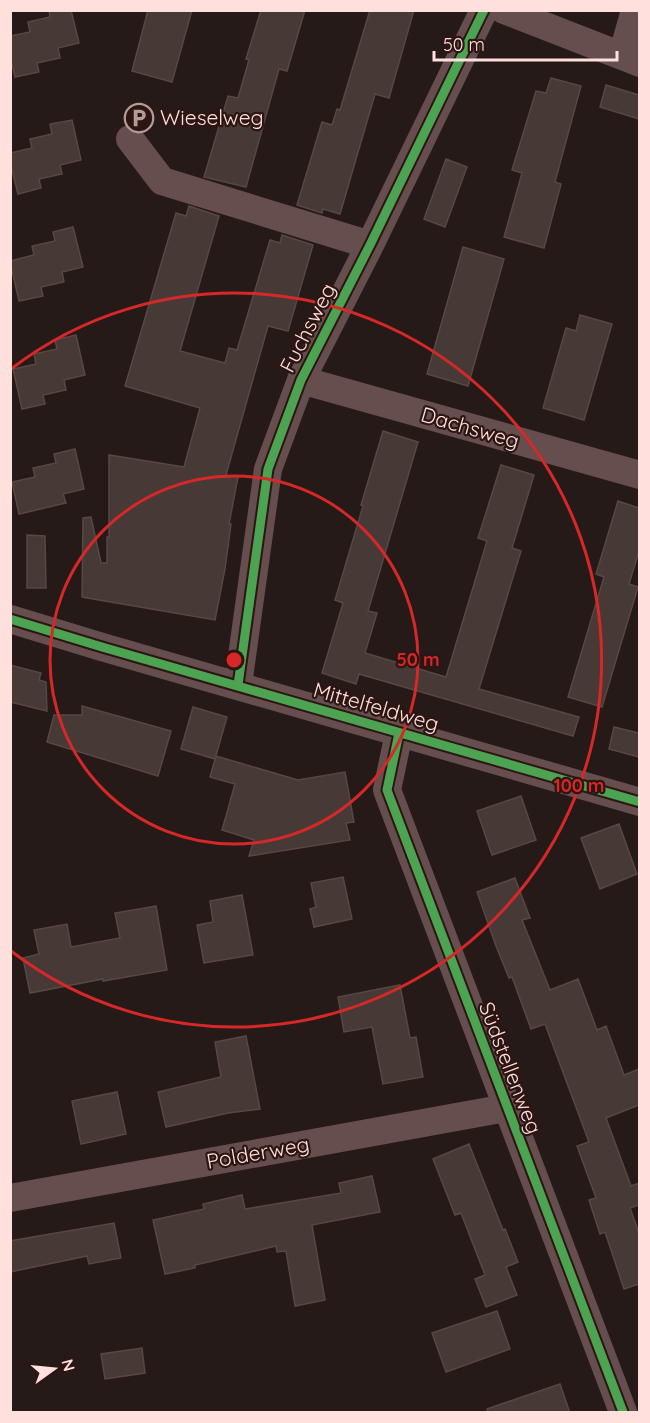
<svg xmlns="http://www.w3.org/2000/svg" width="650" height="1423" viewBox="0 0 650 1423" font-family="Quicksand,sans-serif">
<rect width="100%" height="100%" fill="#261a18"/>
<!-- building -->
<path fill="#473936" stroke="#584743" stroke-width="1.5" d="M49,10H71L79,43L58,48L60,58L37,63L39,72L15,77L10,56V36L30,32L28,22L50,17Z
M148,10H192L172,82L132,71Z
M261,10H305L287,71L279,69L246,187L204,177L228,96L238,98L249,60L246,59Z
M370,10H414L389,98L375,94L340,214L323,209L322,213L297,205L322,122L332,125L337,109L340,110Z
M551,78L581,86L555,182L561,184L544,248L504,237L522,173L512,170L536,91L546,93Z
M606,85L639,95V119L600,107Z
M72,120L81,160L60,165L62,174L39,179L41,188L18,194L10,162V153L32,148L30,139L52,134L50,124Z
M446,159L467,167L445,227L424,219Z
M189,206L219,216L180,351L225,363L229,348L237,350L270,240L280,243L282,235L313,245L288,331L268,326L226,475L238,477L229,524H231L225,569L215,620L82,597L83,518L91,517L101,563H107V537H109V455L184,467L200,408L125,386L176,213L186,216Z
M73,227L83,267L62,272L64,282L41,287L43,296L19,301L10,261L34,255L32,246L55,241L53,232Z
M463,247L504,259L468,386L427,374Z
M580,315L612,324L584,420L543,408L566,328L576,331Z
M76,335L85,375L64,380L66,390L43,395L45,404L22,409L13,369L36,364L34,354L57,349L55,340Z
M383,431L418,442L368,611L377,613L365,653L446,677L487,541L478,538L501,465L534,475L512,548L521,551L479,689L579,717L573,736L359,674L356,684L322,673L343,603L335,600L363,506L361,505Z
M75,449L84,489L63,494L66,503L19,514L12,482L35,477L33,468L56,463L54,454Z
M618,501L639,508V551L629,584L638,587L602,707L568,697L604,577L596,574Z
M27,535L45,536L46,588H27Z
M10,665L41,673L39,680L46,682L47,711L10,702Z
M82,706L171,731L158,776L47,742L54,715H82Z
M193,707L227,717L215,759L181,749Z
M614,727L639,733V757L609,749Z
M216,756L298,780L345,772L354,822L346,823L350,840L249,856L254,840L222,830L235,784L210,777Z
M521,796L536,840L492,855L477,811Z
M619,824L637,874L600,889L581,838Z
M343,877L352,919L314,927L310,909L316,907L311,883Z
M515,878L530,918L522,920L550,990L578,979L597,1030L606,1026L624,1075L639,1069V1105L606,1118L631,1186L639,1183V1205L630,1208L639,1233V1284L624,1289L605,1232L600,1234L589,1200L596,1198L577,1146L589,1142L545,1024L531,1029L512,977L509,978L496,946L477,892Z
M242,895L253,955L204,963L197,925L213,922L210,901Z
M156,906L167,970L103,981V979L30,993L23,958L39,954L34,930L67,924L71,947L120,938L115,913Z
M400,985L410,1038L416,1037L423,1077L383,1084L372,1027L344,1032L338,997Z
M246,1036L260,1109L228,1113L166,1127L158,1092L221,1077L215,1042Z
M117,1092L126,1134L81,1144L72,1101Z
M469,1144L503,1230L505,1229L518,1262L506,1267L517,1295L486,1307L475,1279L485,1275L461,1213L455,1215L433,1159Z
M372,1176L380,1212L312,1225L325,1300L295,1306L286,1251L277,1252L276,1246L195,1265V1268L165,1274L153,1220L204,1209L203,1204L242,1195L245,1209L341,1193L339,1183Z
M114,1223L121,1258L89,1264L87,1256L10,1272V1241Z
M497,1311L510,1349L446,1372L432,1333Z
M142,1348L145,1373L105,1379L101,1354Z
M560,1384L570,1413H488L487,1409Z"/>
<g fill="none" stroke-linecap="round" stroke-linejoin="round">
<!-- minor -->
<path stroke="#664e4e" stroke-width="28" d="M504,10L640,63
M622,56L635,10
M130,139L162,181L370,245
M301,380L640,475
M10,619L102,647L640,802
M238,685L268,469L301,380L370,245L484,10
M399,733L387,790L623,1412
M10,1198L506,1108"/>
<!-- cycleway casing -->
<g stroke="#2c1512" stroke-width="13">
<path id="cycleway" d="M10,619L102,647L640,802
M238,685L268,469L301,380L370,245L484,10
M399,733L387,790L623,1412"/>
</g>
<!-- cycleway -->
<use href="#cycleway" stroke="#4ca352" stroke-width="9"/>
</g>
<!-- distance rings -->
<g fill="none" stroke="#d62828" stroke-width="3">
<circle cx="234" cy="660" r="184"/>
<path d="M11 369A367 367 0 1 1 11 951"/>
</g>
<!-- icons -->
<defs>
<g id="parking-ring" transform="scale(1.5)"><circle r="9.5" fill="#2c1512" stroke="#b39b98" stroke-width="1.5"/><path d="M-3.5-5.5H1a3.5 3.5 0 0 1 0 7H-1V5.5H-3.5ZM-1-3.4V-.6H.8a1.4 1.4 0 0 0 0-2.8Z" fill="#b39b98"/></g>
</defs>
<g fill-rule="evenodd">
<use href="#parking-ring" x="139" y="118"/>
</g>
<g text-anchor="middle" stroke-width="4.5" stroke-linejoin="round" paint-order="stroke">
<!-- poi labels -->
<g font-size="21" fill="#ffe0dd" stroke="#2c1512" text-anchor="start">
<text x="160" y="125">Wieselweg</text>
</g>
<!-- street labels -->
<g font-size="21" fill="#ffe0dd" stroke="#2c1512">
<text transform="translate(308 328) rotate(-63)" y="7">Fuchsweg</text>
<text transform="translate(470 428) rotate(16)" y="7">Dachsweg</text>
<text transform="translate(376 707) rotate(16)" y="7">Mittelfeldweg</text>
<text transform="translate(510 1068) rotate(69)" y="7">Südstellenweg</text>
<text transform="translate(258 1153) rotate(-10)" y="7">Polderweg</text>
</g>
</g>
<circle cx="234" cy="660" r="9" fill="#d62828" stroke="#2c1512" stroke-width="3"/>
<g font-size="18" text-anchor="middle" font-weight="bold" fill="#d62828" stroke="#2c1512" stroke-width="4.5" stroke-linejoin="round" paint-order="stroke">
<text x="418" y="666">50 m</text>
<text x="579" y="792">100 m</text>
</g>
<!-- border -->
<rect width="650" height="1423" fill="none" stroke="#ffe0dd" stroke-width="24"/>
<!-- north arrow -->
<g transform="translate(54 1369) rotate(75)" stroke="#2c1512" stroke-width="4.5" paint-order="stroke">
<path d="M0-4.5L10 22L0 15L-10 22Z" fill="#ffe0dd"/>
<text y="-9" font-size="16" font-weight="bold" text-anchor="middle" fill="#ffe0dd">N</text>
</g>
<!-- scale -->
<path d="M434 51v9h183v-9" fill="none" stroke="#ffe0dd" stroke-width="3"/>
<text x="443" y="51" font-size="18" fill="#ffe0dd" stroke="#2c1512" stroke-width="4.5" paint-order="stroke">50 m</text>
</svg>
